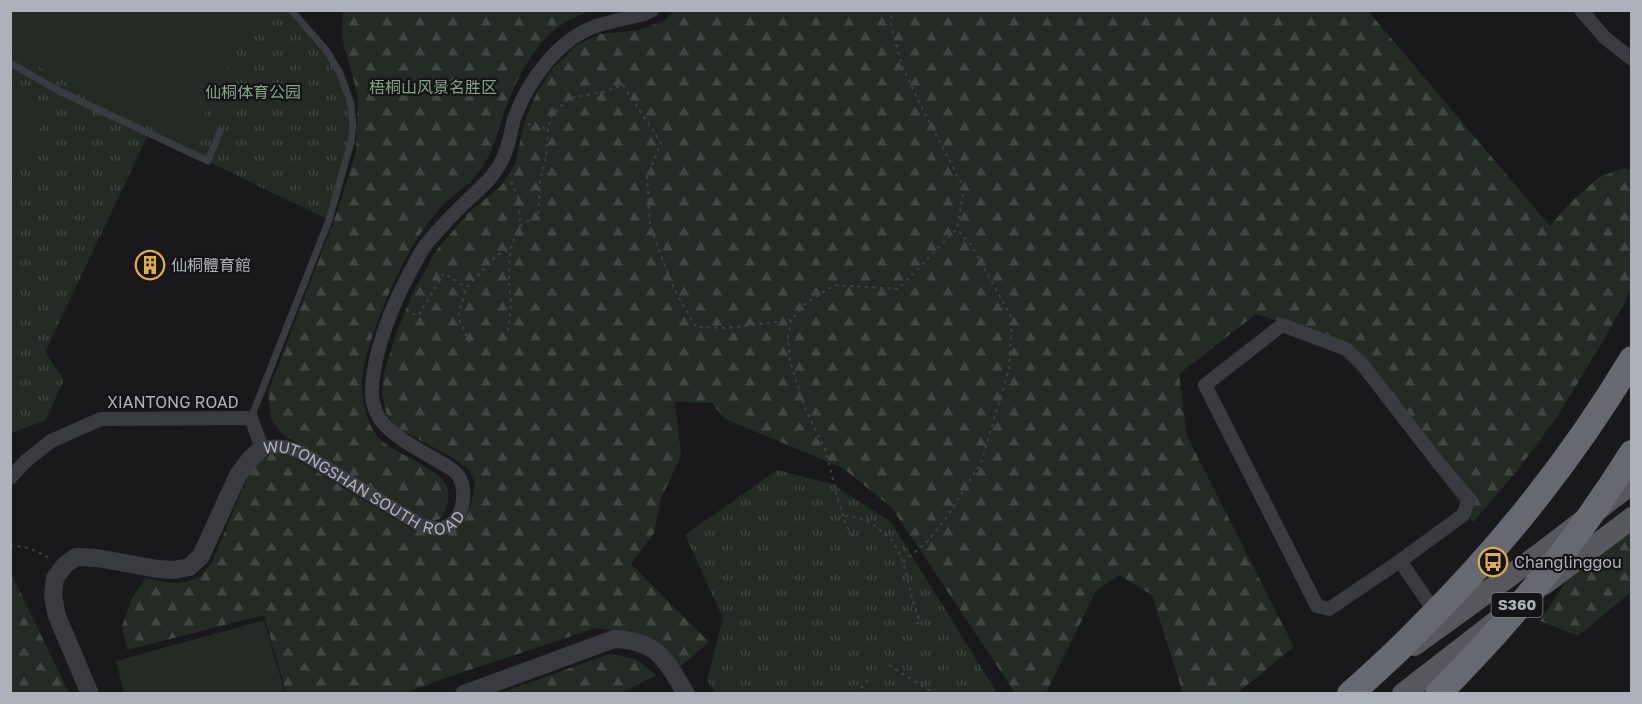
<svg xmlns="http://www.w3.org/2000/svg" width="1642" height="704" viewBox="0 0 1642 704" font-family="'Golos Text','Noto Sans SC',sans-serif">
<defs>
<pattern id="grass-tufts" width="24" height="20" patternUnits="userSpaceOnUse" patternTransform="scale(1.5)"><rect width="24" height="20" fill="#232b24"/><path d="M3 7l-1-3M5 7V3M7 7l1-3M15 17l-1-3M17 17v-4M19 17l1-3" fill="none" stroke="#404742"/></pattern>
<pattern id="forest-firs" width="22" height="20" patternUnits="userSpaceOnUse" patternTransform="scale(1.5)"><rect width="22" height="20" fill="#232b24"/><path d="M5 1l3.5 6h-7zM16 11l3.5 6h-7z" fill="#404742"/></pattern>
</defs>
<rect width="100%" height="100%" fill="#19191b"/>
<!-- grass -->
<path fill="url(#grass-tufts)" d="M11,11H291L340,73L353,126L329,220L149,133L45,352L64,380L46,420L12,433Z
M777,470L832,484L891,522L997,693H716L707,681L723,618L685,535Z"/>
<!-- forest -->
<path fill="url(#forest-firs)" d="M343,11H589C578,16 566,21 557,28C531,48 513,86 503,116C497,133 493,151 483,166C473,184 454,193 441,207C409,243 389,290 373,334C368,350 362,366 362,383C363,404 366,426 382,441C386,445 392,448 397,451C410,459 443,473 447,487C451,498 446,509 442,518L432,522L414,516L282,434L271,419L268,392L336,215L356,152L358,96L342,37Z
M675,11H1368L1550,226L1568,205L1599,177L1625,168L1631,170V290L1609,331L1559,414L1517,471L1473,522L1344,341L1256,314L1179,374L1187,436L1294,647L1237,693H1183L1152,595L1119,575L1096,591L1046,693H1015L892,508L843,468L725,419L712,403L675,402L681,456L661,498L654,533L631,564L709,642L681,666L663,667L620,632L596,628L451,676L405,693H286L264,615L127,650L122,626L132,598L146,578L170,583L186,582L201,576L212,562L246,481L256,461L273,453L291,456L412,529L429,534H445L461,524L471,505L475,484L470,471L453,458L396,427L386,413L382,394L384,373L395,337L412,294L436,251L468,213L501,186L515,164L525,120L537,92L553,68L577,45L600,34L640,30L663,21Z
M1631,533V592L1578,636L1540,621L1571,574Z
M11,573L69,693H11Z
M609,654L636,659L656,675L622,693H500Z"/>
<!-- garden -->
<path fill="#232b24" d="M10,11L11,10L256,11L188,147L11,52Z
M11,85L51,107L11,184Z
M264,620L285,693H124L116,661Z"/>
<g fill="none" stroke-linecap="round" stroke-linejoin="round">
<!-- path -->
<path stroke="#404247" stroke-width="2" stroke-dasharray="3 4.5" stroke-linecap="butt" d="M528,124L548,129
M520,226L538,215L540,180L546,158L548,129L552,114L570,98L603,92L623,85L661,143L647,177L650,227L675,291L696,327L727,328L791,320
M406,310L418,316L444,273L466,288
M508,331L511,304L509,282L510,249L520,226L519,200L511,181L508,179
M470,343L458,317L466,288L497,255L510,249
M845,516C858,516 868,520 879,529C883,533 889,537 893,542C909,566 908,596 920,622L915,624
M853,536L846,525L837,496L826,451L805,408L790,361L788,337L791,320L806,303L835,285L898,289L957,229L964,188L924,112L903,68L891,26L892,10
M10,545L29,548L50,558
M903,562L927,542L949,514L981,463L1009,369L1012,318L971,245L957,229
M913,601L919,618L916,619
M889,665L935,694
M856,694L870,677"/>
<!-- service -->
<path stroke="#3a3b40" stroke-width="7" d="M10,63L59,91L208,161L220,131
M251,418L329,220L351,142L353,126L351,104L340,73L326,50L291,10"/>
<!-- minor -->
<g stroke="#3a3b40" stroke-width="14">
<path d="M1581,10L1605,38L1632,59"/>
<path id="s1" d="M10,478L26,461L51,441L101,419L251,418L262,448C279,445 286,446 302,453L419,524C427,527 435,530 443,528C463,522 467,495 460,478C458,474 454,471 450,468C431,456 393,438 380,419C375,411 372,402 372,393C372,353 394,300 414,265C418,257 422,249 428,242C442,225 456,211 472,196C479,189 488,182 494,173C501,164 506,152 509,141C511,133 512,126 514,119C528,81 557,40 596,26C612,21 628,18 644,14L652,10"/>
<path d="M1400,561L1329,609L1317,606L1205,385L1282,325L1346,349L1362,364L1437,461L1469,499L1463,515L1400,561L1437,615"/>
</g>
<!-- tertiary -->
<path stroke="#3a3b40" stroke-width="18" d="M90,694L57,616L53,596L55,578L65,565L76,557L97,558L158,569L174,570L189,567L201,556L238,475L251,458L262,448
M464,694L614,639C658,641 665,659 686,694"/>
<!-- primary -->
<path stroke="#57585e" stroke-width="22" d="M1544,584L1632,518
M1414,645L1544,551L1632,483
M1403,694L1497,621"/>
<!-- motorway -->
<path stroke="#676970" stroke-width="26" d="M1350,694C1375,672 1400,649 1423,625C1503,545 1574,456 1632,359
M1438,694C1511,621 1577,541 1632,453"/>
</g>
<!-- icons -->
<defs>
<g id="building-ring" transform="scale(1.5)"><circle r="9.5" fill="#141416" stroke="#e4ac48" stroke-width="1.5"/><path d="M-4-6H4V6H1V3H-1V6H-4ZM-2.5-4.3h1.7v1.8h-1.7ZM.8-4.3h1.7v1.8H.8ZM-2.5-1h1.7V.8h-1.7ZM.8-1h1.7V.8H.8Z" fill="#e4ac48"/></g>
<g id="bus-ring" transform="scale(1.5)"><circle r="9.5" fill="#141416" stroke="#e4ac48" stroke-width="1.5"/><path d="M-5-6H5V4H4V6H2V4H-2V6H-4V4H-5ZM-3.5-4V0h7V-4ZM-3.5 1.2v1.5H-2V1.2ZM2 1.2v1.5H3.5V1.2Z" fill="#e4ac48"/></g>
</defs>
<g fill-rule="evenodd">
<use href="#building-ring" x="150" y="265"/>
<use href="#bus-ring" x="1493" y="562"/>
</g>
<g text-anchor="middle" stroke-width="4.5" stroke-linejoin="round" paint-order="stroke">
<!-- shield labels -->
<rect fill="#141416" stroke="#7e8289" stroke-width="1.5" x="1491.5" y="593" width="51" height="24" rx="4.5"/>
<g font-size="15" font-weight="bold" fill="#acb1ba">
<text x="1517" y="610">S360</text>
</g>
<!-- park labels -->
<g font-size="16" fill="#85a386" stroke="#141416">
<text x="433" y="93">梧桐山风景名胜区</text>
<text x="253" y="98">仙桐体育公园</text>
</g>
<!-- poi labels -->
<g font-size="16" fill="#acb1ba" stroke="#141416" text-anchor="start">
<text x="171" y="271">仙桐體育館</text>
<text x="1514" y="568">Changlinggou</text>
</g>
<!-- street labels -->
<g font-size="16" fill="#acb1ba" stroke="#141416">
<text x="173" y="408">XIANTONG ROAD</text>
<text dy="6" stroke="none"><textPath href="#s1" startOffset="406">WUTONGSHAN SOUTH ROAD</textPath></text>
</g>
</g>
<!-- border -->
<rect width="1642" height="704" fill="none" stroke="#acb1ba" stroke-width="24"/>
</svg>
